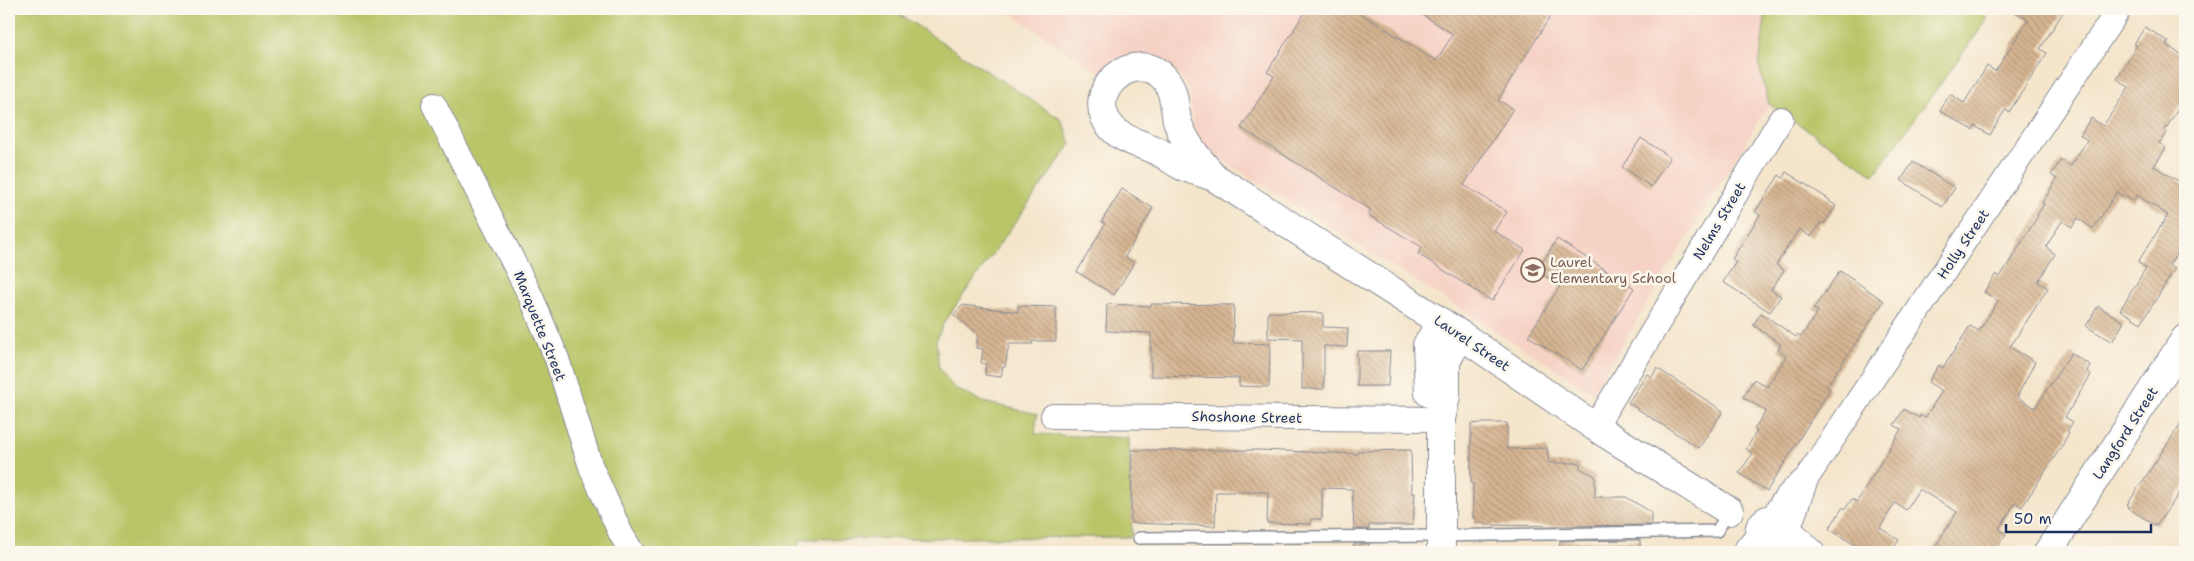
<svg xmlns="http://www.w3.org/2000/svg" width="2194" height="561" viewBox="0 0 2194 561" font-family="'Shantell Sans',sans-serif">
<defs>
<pattern id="building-back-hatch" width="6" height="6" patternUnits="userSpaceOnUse" patternTransform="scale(1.25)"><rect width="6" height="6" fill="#d7b591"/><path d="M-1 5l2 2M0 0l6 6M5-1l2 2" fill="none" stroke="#ae947a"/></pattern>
</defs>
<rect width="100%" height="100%" fill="#fbf7ec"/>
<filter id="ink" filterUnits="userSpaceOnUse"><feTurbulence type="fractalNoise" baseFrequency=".02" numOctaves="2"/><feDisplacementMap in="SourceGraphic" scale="10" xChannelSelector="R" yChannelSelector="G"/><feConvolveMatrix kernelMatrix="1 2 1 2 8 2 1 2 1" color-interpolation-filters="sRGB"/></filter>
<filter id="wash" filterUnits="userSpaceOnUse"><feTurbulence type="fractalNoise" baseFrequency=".0096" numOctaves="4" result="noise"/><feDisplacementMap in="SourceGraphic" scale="20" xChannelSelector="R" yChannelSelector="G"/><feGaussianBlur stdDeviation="1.12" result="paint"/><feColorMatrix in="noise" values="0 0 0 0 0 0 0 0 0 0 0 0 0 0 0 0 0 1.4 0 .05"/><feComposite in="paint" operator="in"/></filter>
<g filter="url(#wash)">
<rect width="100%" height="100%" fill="#f4e5cb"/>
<!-- built -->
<path fill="#f6d2c5" d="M1004,9H1766L1759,66L1769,104L1593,392L1202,147L1195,138L1189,89L1180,76L1161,64L1111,80Z"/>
<!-- grass -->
<path fill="#b9c567" stroke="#6a7a62" d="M9,9H891L1062,120L1071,144L944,322L936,341L939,368L954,388L983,402L1037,414L1035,434L1129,438L1132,537L802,539L794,552H9Z
M1766,9H1981L1987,20L1874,175L1769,104L1759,66Z"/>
<g id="blocks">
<!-- building -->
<path fill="url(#building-back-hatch)" d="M1307,9H1354L1436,61L1453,34L1413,9H1555L1498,100L1513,109L1464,185L1507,212L1494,231L1525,250L1492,301L1418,254L1422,247L1368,215L1371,210L1241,128L1274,76L1267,72Z
M2010,9H2065L2040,49L2047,53L2009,112L2005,110L1990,135L1975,126L1973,130L1940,111L1950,94L1964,103L1987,66L1995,71L1997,69L2028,20Z
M2145,27L2169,42L2166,45L2185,57V109L2180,106L2165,130L2167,132L2159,143L2166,148L2154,166L2185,185V242L2169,265L2175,269L2141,323L2120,310L2146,268L2138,262L2168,215L2137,195L2133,201L2117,192L2093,229L2078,218L2072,227L2062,221L2046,247L2055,254L2038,282L2048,288L2010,347L2035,362L2017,397L2035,408L2071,353L2090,365L2087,371L2091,375L2065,417L2073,422L2067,431L2069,432L2063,444L2022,507L2015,503L1999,529L2006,534L1994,552H1932L1957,512L1919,489L1906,510L1895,503L1880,528L1899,540L1891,552H1866L1829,529L1843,507L1845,509L1852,499L1857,502L1901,429L1894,425L1904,409L1919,418L1920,415L1925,418L1942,391L1928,382L1939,365L1943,368L1970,326L1979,331L1998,301L1984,292L1996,274L2000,277L2038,216L2037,215L2044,204L2042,203L2057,179L2051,175L2061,160L2071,166L2087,140L2080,135L2091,118L2103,126L2129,87L2117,79L2137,45L2134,44Z
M1641,138L1670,157L1651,187L1622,167Z
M1913,162L1955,188L1942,207L1901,180Z
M1786,172L1830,200L1829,201L1836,206L1824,224L1821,222L1811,237L1799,229L1778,262L1776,265L1784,270L1771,290L1781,296L1770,312L1723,282L1736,262L1732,259L1760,215L1755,212L1779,175L1783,178Z
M1122,189L1153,208L1125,257L1134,263L1114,295L1077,272L1105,224L1102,222L1103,219Z
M1557,239L1634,288L1582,370L1528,336L1560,286L1537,271Z
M1840,271L1884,301L1826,387L1830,389L1767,491L1739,473L1753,453L1746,449L1757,431L1754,429L1766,411L1743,397L1754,379L1767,387L1786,356L1778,349L1781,344L1753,325L1761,313L1796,337L1797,335L1801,337L1818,311L1813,309Z
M1107,304L1151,306V304L1234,305L1233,343L1270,344L1269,387L1239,386V378L1151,376V333L1106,331Z
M963,305L1018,312V306L1056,307V341H1032L1033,344H1009L1005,367H1003L1001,377L985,375L986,364L981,363L983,349L976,348L978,335L954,315Z
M2098,306L2124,322L2112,342L2086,326Z
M1268,312L1323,313V327L1348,328L1347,347L1324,346V389H1302V339L1268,338Z
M1357,351H1390L1388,386H1357Z
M1657,368L1723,411L1699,448L1628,403L1647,374L1652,377Z
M2185,417V485L2156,526L2128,508L2129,506L2127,505Z
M1481,423H1507V449L1547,448L1549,463H1580V468L1595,476V497H1626L1651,512V525L1561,526L1484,525V523H1475V518H1473V483H1471V424Z
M1132,450H1259L1358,454V451L1411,450L1412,493H1415L1413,525H1369V529H1354L1352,489L1322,488V519H1311V524L1267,523L1268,492H1216L1215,526L1131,523Z
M1640,540V552H1559L1560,541Z
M1354,544H1369V552H1354Z"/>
</g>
</g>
<g filter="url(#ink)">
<use href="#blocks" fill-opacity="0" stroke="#888a94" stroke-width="1"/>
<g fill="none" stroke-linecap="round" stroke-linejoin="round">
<!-- lane casing -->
<g stroke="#888a94" stroke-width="14">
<path id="lane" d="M1139,538L1441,536L1717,531L1729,511"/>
</g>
<!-- street casing -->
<g stroke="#888a94" stroke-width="26">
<path id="street" d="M434,105L532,299L557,359L591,467L621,534L632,552
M1053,416L1441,419
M1595,427L1781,119
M1806,479L2119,9
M1773,519C1780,502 1792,490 1806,479L1787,533
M1747,552V548L1758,535
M1773,552L1774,548"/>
</g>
<!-- secondary casing -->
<g stroke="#888a94" stroke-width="30">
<path id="secondary" d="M1214,177C1200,161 1183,142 1177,120C1174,106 1175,92 1166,80C1137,44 1079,92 1112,128C1124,141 1143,144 1159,152C1167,156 1174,162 1182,166C1192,170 1203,173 1214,177L1461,335L1595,427L1729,511
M1429,393L1427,345L1441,322
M1759 533a14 14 0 1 1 28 0a14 14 0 1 1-28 0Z
M1787,533L1795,537L1810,552
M1441,552V419L1446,396V361L1461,335
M2048,552L2185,339"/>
</g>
<!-- lane -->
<use href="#lane" stroke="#fff" stroke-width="11"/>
<!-- street -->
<use href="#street" stroke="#fff" stroke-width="24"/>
<!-- secondary -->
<use href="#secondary" stroke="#fff" stroke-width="28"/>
</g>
</g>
<!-- icons -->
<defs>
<g id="school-ring" transform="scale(1.25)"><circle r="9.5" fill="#fbf7ec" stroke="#8d6e63" stroke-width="1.5"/><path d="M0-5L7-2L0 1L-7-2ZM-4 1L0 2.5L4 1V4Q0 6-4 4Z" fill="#8d6e63"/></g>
</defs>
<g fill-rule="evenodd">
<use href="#school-ring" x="1533" y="270"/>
</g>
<g text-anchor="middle" stroke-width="5" stroke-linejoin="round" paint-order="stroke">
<!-- street labels -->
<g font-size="14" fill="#1b2f5e" stroke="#fbf7ec">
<text transform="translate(1719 221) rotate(-59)" y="5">Nelms Street</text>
<text transform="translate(1963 244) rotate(-56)" y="5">Holly Street</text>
<text transform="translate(540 326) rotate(68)" y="5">Marquette Street</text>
<text transform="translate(1472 343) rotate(34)" y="5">Laurel Street</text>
<text transform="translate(1247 417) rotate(1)" y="5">Shoshone Street</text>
<text transform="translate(2125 433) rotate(-57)" y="5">Langford Street</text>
</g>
<!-- education labels -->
<g font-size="14" fill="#785e54" stroke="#fbf7ec" text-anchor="start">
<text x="1550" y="267">Laurel<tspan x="1550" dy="16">Elementary School</tspan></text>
</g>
</g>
<!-- margin -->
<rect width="2194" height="561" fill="none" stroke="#fbf7ec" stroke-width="30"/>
<!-- scale -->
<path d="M2006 524v8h145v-8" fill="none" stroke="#1b2f5e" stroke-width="2.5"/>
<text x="2014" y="524" font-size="15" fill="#1b2f5e" stroke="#fbf7ec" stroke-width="4" paint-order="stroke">50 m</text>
</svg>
